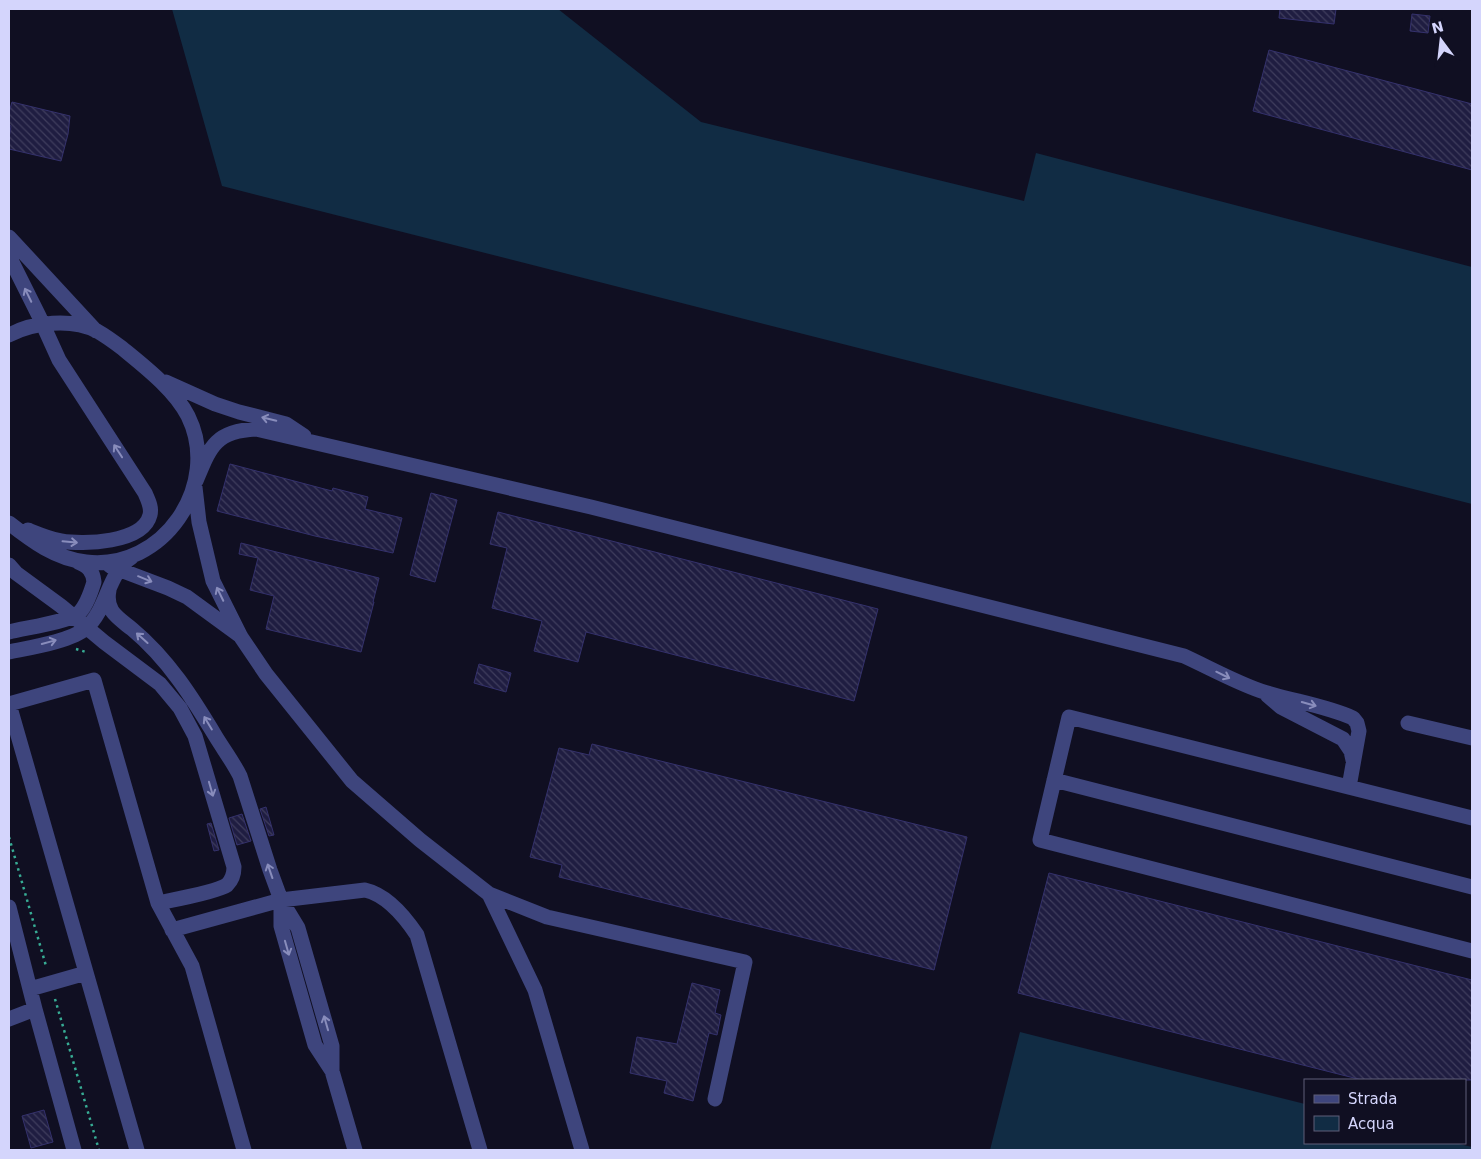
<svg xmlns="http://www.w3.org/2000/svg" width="1481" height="1159" viewBox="0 0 1481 1159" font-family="'DejaVu Sans',sans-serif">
<defs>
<pattern id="building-back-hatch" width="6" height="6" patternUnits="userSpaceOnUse" patternTransform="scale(1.25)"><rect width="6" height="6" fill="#1f1d41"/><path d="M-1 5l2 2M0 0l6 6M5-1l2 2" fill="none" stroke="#3f3d5d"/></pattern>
</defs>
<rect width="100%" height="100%" fill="#100f22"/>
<!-- water -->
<path fill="#112c44" d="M172,9H558L701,122L1024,201L1036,153L1472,267V504L222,186Z
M1020,1032L1305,1104V1143H1455L1472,1147V1150H990Z"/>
<!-- building -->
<path fill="url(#building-back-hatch)" stroke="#34316c" d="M1280,9H1336L1334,24L1279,18Z
M1412,14L1430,16L1428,33L1410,31Z
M1269,50L1472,104V170L1253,111Z
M12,102L70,116L68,134L61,161L9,149V138L11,126L9,125V112Z
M230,464L332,491L333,488L368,497L365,509L402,518L393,553L315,536L217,511Z
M431,493L457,500L435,582L410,575Z
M498,512L878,609L854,701L586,632L578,662L534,651L542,621L492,608L507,548L490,544Z
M241,543L379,578L373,602H374L361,652L266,629L274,596L250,590L258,558L239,554Z
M479,664L511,673L506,692L474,683Z
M592,744L967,837L934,970L559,877L562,865L530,857L559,748L589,755Z
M266,807L274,835L269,836L260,809Z
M242,814L251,841L237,845L229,818Z
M211,823L219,850L214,851L207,824Z
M1049,873L1472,980V1080H1362L1018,993Z
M692,983L720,990L715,1013L721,1015L717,1035L709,1033L693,1101L664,1093L667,1081L630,1073L637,1037L677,1044Z
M44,1110L53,1142L31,1148L22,1116Z"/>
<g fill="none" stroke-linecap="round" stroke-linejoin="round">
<!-- path -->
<path stroke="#37ac94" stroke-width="2.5" stroke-dasharray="2.5 4" stroke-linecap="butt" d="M76,649L86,652
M9,837L46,966
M55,999L99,1150"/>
<!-- minor -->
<path stroke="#3e457d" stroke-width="15" d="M9,237L96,331
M9,256L39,316L59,360L145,493C148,500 152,507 150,515C143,543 83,545 61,541C50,539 38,534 28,530
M9,335C33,322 72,318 97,331C106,336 114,342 122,348C144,366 175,390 188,416C222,485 163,571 86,562C56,559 32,541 9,523
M166,382L215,404L239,412L286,424L304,436
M196,481C210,447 215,431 256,429L591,507L1184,656C1210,668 1235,682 1261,691C1291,701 1324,705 1353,718L1357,723L1359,731L1349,787
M195,487L199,522L213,581L241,637L266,674L352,781L420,840L489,894L535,990L582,1150
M9,565L16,573L61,606L104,642L160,684L180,708L195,736L234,867C234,874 232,880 227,885C217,892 172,900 158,903
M110,566L168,588L187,597L239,635
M109,590C105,611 117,617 132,629C168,659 192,697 216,737C224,750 233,762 240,776L270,870L281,900L298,928L332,1046V1071L355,1150
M9,632C24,628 67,622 78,614C86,607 91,592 94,582C93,571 88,566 78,562
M9,652C28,648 72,641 86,628C108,609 107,573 132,557
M1267,695L1281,707L1343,739L1351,751L1353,760
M1408,723L1472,738
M1054,780L1472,887
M1472,818L1069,717L1040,840L1472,951
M489,894L547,917L745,962L715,1099
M281,900V926L315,1045L332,1071
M9,907L35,1009L74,1150
M172,930L281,900L365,890C387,895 405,917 417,935L480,1150
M30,989L86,973
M9,1019L35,1009
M137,1150L9,704L94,680L158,903L192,966L244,1150"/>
</g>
<!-- one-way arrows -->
<defs><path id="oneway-shaft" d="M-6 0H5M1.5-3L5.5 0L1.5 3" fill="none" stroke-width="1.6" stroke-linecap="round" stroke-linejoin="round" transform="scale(1.25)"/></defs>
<g stroke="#898dbc">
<use href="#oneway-shaft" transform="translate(28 295) rotate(-116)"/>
<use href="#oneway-shaft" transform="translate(269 419) rotate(-166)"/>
<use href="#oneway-shaft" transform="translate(118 451) rotate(-123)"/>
<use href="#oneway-shaft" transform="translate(70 542) rotate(5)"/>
<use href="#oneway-shaft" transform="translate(145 579) rotate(22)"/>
<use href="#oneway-shaft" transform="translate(220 594) rotate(-116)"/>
<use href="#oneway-shaft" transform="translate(142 638) rotate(-138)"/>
<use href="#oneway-shaft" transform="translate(49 642) rotate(-15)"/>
<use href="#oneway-shaft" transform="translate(1223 675) rotate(26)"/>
<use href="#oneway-shaft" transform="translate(1309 704) rotate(16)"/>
<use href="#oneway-shaft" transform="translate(208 723) rotate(-121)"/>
<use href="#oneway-shaft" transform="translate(211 789) rotate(74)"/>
<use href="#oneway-shaft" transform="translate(270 871) rotate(-109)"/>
<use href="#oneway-shaft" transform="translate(287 948) rotate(74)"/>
<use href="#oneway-shaft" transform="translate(326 1023) rotate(-106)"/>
</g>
<!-- border -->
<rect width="1481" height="1159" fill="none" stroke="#d4d5fc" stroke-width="20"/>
<!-- legend -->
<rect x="1304" y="1079" width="162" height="65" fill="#100f22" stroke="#5e5e79"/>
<rect x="1314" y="1095" width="25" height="8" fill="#3e457d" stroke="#5e5e79"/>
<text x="1348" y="1104" font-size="15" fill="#d4d5fc">Strada</text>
<rect x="1314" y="1116" width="25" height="15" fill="#112c44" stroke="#5e5e79"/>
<text x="1348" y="1129" font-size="15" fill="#d4d5fc">Acqua</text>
<!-- north arrow -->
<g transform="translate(1441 40) rotate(345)" stroke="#100f22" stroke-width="4" paint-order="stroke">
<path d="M0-4L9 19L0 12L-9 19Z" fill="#d4d5fc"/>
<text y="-8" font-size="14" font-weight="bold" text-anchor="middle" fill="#d4d5fc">N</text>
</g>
</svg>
